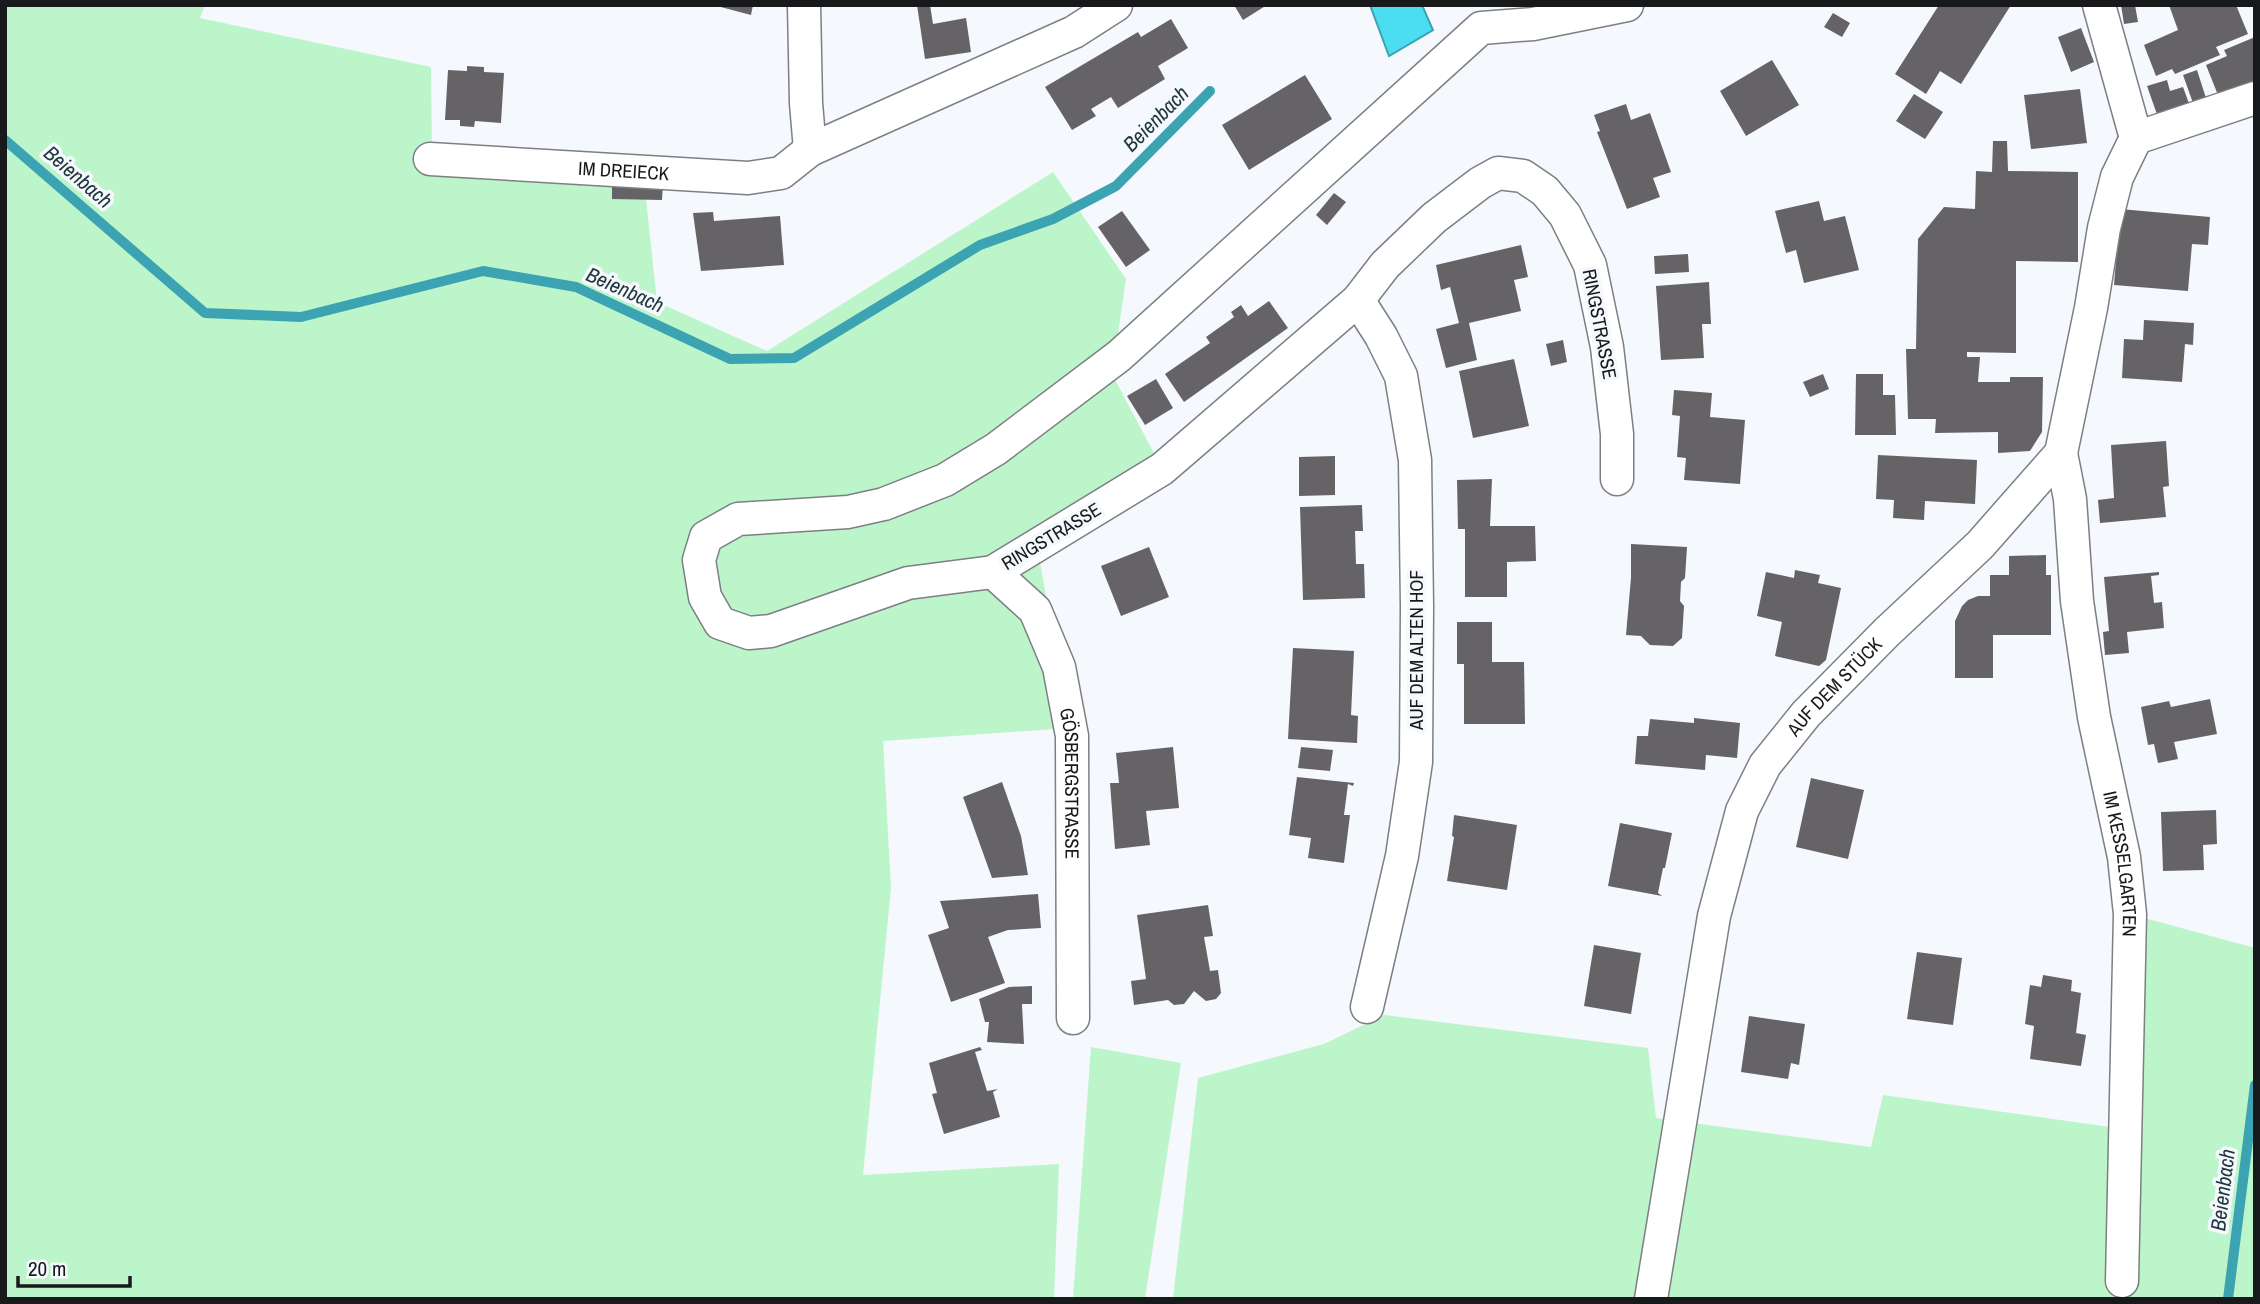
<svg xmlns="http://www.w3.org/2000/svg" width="2260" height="1304" viewBox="0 0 2260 1304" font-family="'Archivo Narrow',sans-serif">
<rect width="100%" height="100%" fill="#f5f8fd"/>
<!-- green -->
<path fill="#bcf5c9" d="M5,5H205L200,18L431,67L432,158L643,171L657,302L767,351L1053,172L1126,279L1112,374L1166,476L1040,562L1069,728L883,741L891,888L863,1175L1059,1164L1054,1299H5Z
M2130,914L2255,948V1299H1173L1198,1078L1324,1044L1384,1015L1648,1048L1656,1118L1871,1147L1883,1095L2124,1129Z
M1091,1047L1181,1063L1145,1299H1073Z"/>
<!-- water -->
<path fill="#4bdef3" stroke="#3ca3b2" stroke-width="2" d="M1370,5H1422L1433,30L1389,56Z"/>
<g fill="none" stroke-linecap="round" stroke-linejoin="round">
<!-- stream -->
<path stroke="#3ca3b2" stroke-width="10" d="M5,140L205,313L301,317L483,271L576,287L730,359L794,358L980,245L1053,219L1116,186L1210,91
M2228,1299L2255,1085"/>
</g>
<!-- building -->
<path fill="#666367" d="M713,5H753L751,15Z
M917,5H930L933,24L966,18L971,52L925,59Z
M1234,5H1267L1243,20Z
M1939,5H2011L1961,84L1940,71L1926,94L1895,74Z
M2121,5H2135L2138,22L2124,24Z
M2169,5H2236L2248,34L2216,47L2220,55L2175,74L2172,69L2156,76L2144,45L2178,30Z
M1833,13L1850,23L1842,37L1824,27Z
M1171,19L1188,48L1158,66L1165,79L1118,108L1111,97L1091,109L1096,116L1072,130L1045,87L1138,32L1141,37Z
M2081,28L2094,62L2071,72L2058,37Z
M2255,37V80L2218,95L2206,65L2227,56L2224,50Z
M1772,60L1799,105L1746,136L1720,91Z
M467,66L484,67V72L504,73L501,123L475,121L474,127L460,126V120H445L448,70L467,71Z
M2197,70L2206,98L2193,103L2183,75Z
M1305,75L1332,119L1249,170L1222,125Z
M2167,80L2170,91L2183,87L2191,109L2159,120L2147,86Z
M2080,89L2087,143L2031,149L2024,95Z
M1914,94L1943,112L1925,139L1896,121Z
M1626,104L1631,120L1650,113L1671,172L1653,178L1660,197L1627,209L1597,132L1600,131L1594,115Z
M1993,141H2007L2008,171L2078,172V262L2016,261V353L1967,352V357H1980L1978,382H2010V377H2043L2042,432L2030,451L1998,453V432L1935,433L1936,419H1908L1906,349H1916L1918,239L1944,207L1975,209L1976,171L1992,172Z
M612,182L663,184L662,200L612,199Z
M1334,193L1346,202L1327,225L1316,215Z
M1819,201L1824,221L1845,216L1859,270L1804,283L1796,250L1786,253L1775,211Z
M2120,209L2210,217L2208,245L2192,244L2188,291L2114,285Z
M1122,211L1150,250L1126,267L1098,227Z
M713,212L714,221L780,216L784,265L701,271L693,213Z
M1521,245L1528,277L1514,280L1521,311L1469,323L1477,360L1446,368L1436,329L1459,323L1450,287L1441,290L1436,265Z
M1688,254L1689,272L1655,274L1654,256Z
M1709,282L1711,324H1702L1704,358L1661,360L1656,286Z
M1269,301L1288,328L1184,402L1165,374L1210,343L1206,337L1234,317L1231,312L1241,305L1248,316Z
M2144,320L2194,323L2193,345L2185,344L2182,382L2122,378L2124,339L2143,340Z
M1563,340L1567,362L1551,366L1546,344Z
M1514,359L1529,426L1473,438L1459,371Z
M1823,374L1829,389L1810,397L1803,382Z
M1856,374H1883V395H1895L1896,435H1855Z
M1156,379L1173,408L1145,425L1127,396Z
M1674,390L1712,393L1710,417L1745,420L1740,484L1684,480L1686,458L1677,457L1680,416L1672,415Z
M2166,441L2169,486L2163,487L2166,517L2100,523L2098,500L2114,498L2111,445Z
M1878,455L1977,460L1975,504L1925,501L1924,520L1893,518L1894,500L1876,499Z
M1335,456V495L1299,496V457Z
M1492,479L1490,526H1535L1536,561L1507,562V597H1465V529H1458L1457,480Z
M1362,505L1363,531H1355L1356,564H1364L1365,598L1303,600L1300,507Z
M1631,544L1687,547L1685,578L1681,582L1680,601L1684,606L1682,638L1673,646L1650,645L1641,636L1626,635L1631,578Z
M1149,547L1169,597L1121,616L1101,566Z
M2046,555V575H2051V635H1993V678H1955V621L1962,606L1968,600L1978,596H1990V575H2009V556Z
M1795,570L1820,575L1818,583L1841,588L1826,660L1819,666L1775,656L1782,622L1757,616L1766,572L1794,578Z
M2159,572V575L2151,576L2154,603L2162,602L2164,628L2127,632L2129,653L2105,655L2103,632L2109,631L2104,577Z
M1457,622H1492V662H1524L1525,724H1464V664H1457Z
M1293,648L1354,651L1351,715L1358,716L1357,743L1288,739Z
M2210,699L2217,734L2174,742L2178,759L2158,763L2154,744L2148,745L2141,707L2169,701L2171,707Z
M1694,718L1740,723L1737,758L1706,755L1705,770L1635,764L1637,736H1648L1650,719L1694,723Z
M1173,747L1179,808L1146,811L1150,845L1115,849L1110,783H1119L1116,753Z
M1301,747L1333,750L1330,771L1298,768Z
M1297,777L1354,783L1353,786L1348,784L1344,815H1350L1344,863L1308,858L1311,838L1289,835Z
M1811,778L1864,790L1848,859L1796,847Z
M1002,782L1021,836L1028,875L992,878L963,797Z
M2216,810L2217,844L2203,845L2204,870L2163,871L2161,812Z
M1454,815L1517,825L1507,890L1447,881L1454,837L1452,836Z
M1620,823L1672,833L1665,868H1663L1658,893L1662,896L1608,886Z
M1038,894L1041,928L1008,930L988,937L1005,983L951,1002L928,935L949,928L940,901Z
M1208,905L1213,936L1204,937L1210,971L1218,970L1221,993L1216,999L1206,1001L1194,991L1184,1004L1174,1005L1168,1000L1134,1005L1131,981L1146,979L1137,915Z
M1594,945L1641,953L1631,1014L1584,1006Z
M1917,952L1962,958L1953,1025L1907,1019Z
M2043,975L2072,980L2071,991L2081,993L2076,1033L2086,1035L2081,1066L2030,1059L2034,1026L2025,1024L2030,985L2041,987Z
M1032,986V1004H1022L1024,1044L987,1042L989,1022H985L979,999L1009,987Z
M1749,1016L1805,1024L1799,1065L1791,1063L1788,1079L1741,1072Z
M980,1047L982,1050L975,1052L987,1091L998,1089L993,1092L1000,1117L944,1134L932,1094L937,1093L929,1063Z"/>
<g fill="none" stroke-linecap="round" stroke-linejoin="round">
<!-- minor casing -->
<g stroke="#7c7f83" stroke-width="35">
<g id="minor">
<path d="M804,5L806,103L810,150"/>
<path d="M2099,5L2136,138"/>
<path id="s1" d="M430,159L748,178L781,173L810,150L1074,32L1116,5"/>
<path d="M1358,300L1381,336L1401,376L1415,460L1417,607L1416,762L1402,856L1367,1007"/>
<path id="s2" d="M2061,453L2070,499L2077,601L2094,717L2124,857L2130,914L2122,1281"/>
<path d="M1617,479V434L1607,347L1590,265L1565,215L1545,191L1523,176L1498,173L1480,183L1434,218L1385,265L1358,300L1162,469L993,572L908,583L771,631L749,633L720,623L705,597L699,560L706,537L738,519L848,512L884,504L945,480L996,449L1119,356L1481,28L1533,24L1627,5"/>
<path id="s3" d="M993,572L1035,610L1059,667L1072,736L1073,1018"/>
<path id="s4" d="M1651,1299L1714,916L1742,811L1765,765L1806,714L1887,632L1980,545L2061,453L2091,308L2104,228L2117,177L2136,138L2255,98"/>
</g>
</g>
<!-- minor -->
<use href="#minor" stroke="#fff" stroke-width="32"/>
</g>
<g text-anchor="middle" stroke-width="7" stroke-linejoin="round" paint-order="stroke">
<!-- street labels -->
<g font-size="19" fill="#18191b" stroke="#f5f8fd">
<text dy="7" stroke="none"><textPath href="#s1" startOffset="194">IM DREIECK</textPath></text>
<text transform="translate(1600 324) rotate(79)" y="7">RINGSTRASSE</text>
<text transform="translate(1051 536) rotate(-31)" y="7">RINGSTRASSE</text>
<text transform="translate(1416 650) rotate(-90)" y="7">AUF DEM ALTEN HOF</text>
<text dy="7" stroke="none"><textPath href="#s4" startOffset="653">AUF DEM STÜCK</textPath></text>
<text dy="7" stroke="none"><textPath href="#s3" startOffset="236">GÖSBERGSTRASSE</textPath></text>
<text dy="7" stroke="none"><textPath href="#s2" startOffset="416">IM KESSELGARTEN</textPath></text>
</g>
<!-- water labels -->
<g font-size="21" font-style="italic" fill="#20383c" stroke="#f5f8fd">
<text transform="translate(1156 119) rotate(-45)" y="7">Beienbach</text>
<text transform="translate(78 177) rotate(41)" y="7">Beienbach</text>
<text transform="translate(625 290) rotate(24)" y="7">Beienbach</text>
<text transform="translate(2223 1190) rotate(-83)" y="7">Beienbach</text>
</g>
</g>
<!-- border -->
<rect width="2260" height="1304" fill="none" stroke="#18191b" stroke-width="14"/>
<!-- scale -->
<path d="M18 1276v10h112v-10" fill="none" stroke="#18191b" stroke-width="3.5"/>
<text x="28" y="1276" font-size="21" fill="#18191b" stroke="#f5f8fd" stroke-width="5" paint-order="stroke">20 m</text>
</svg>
